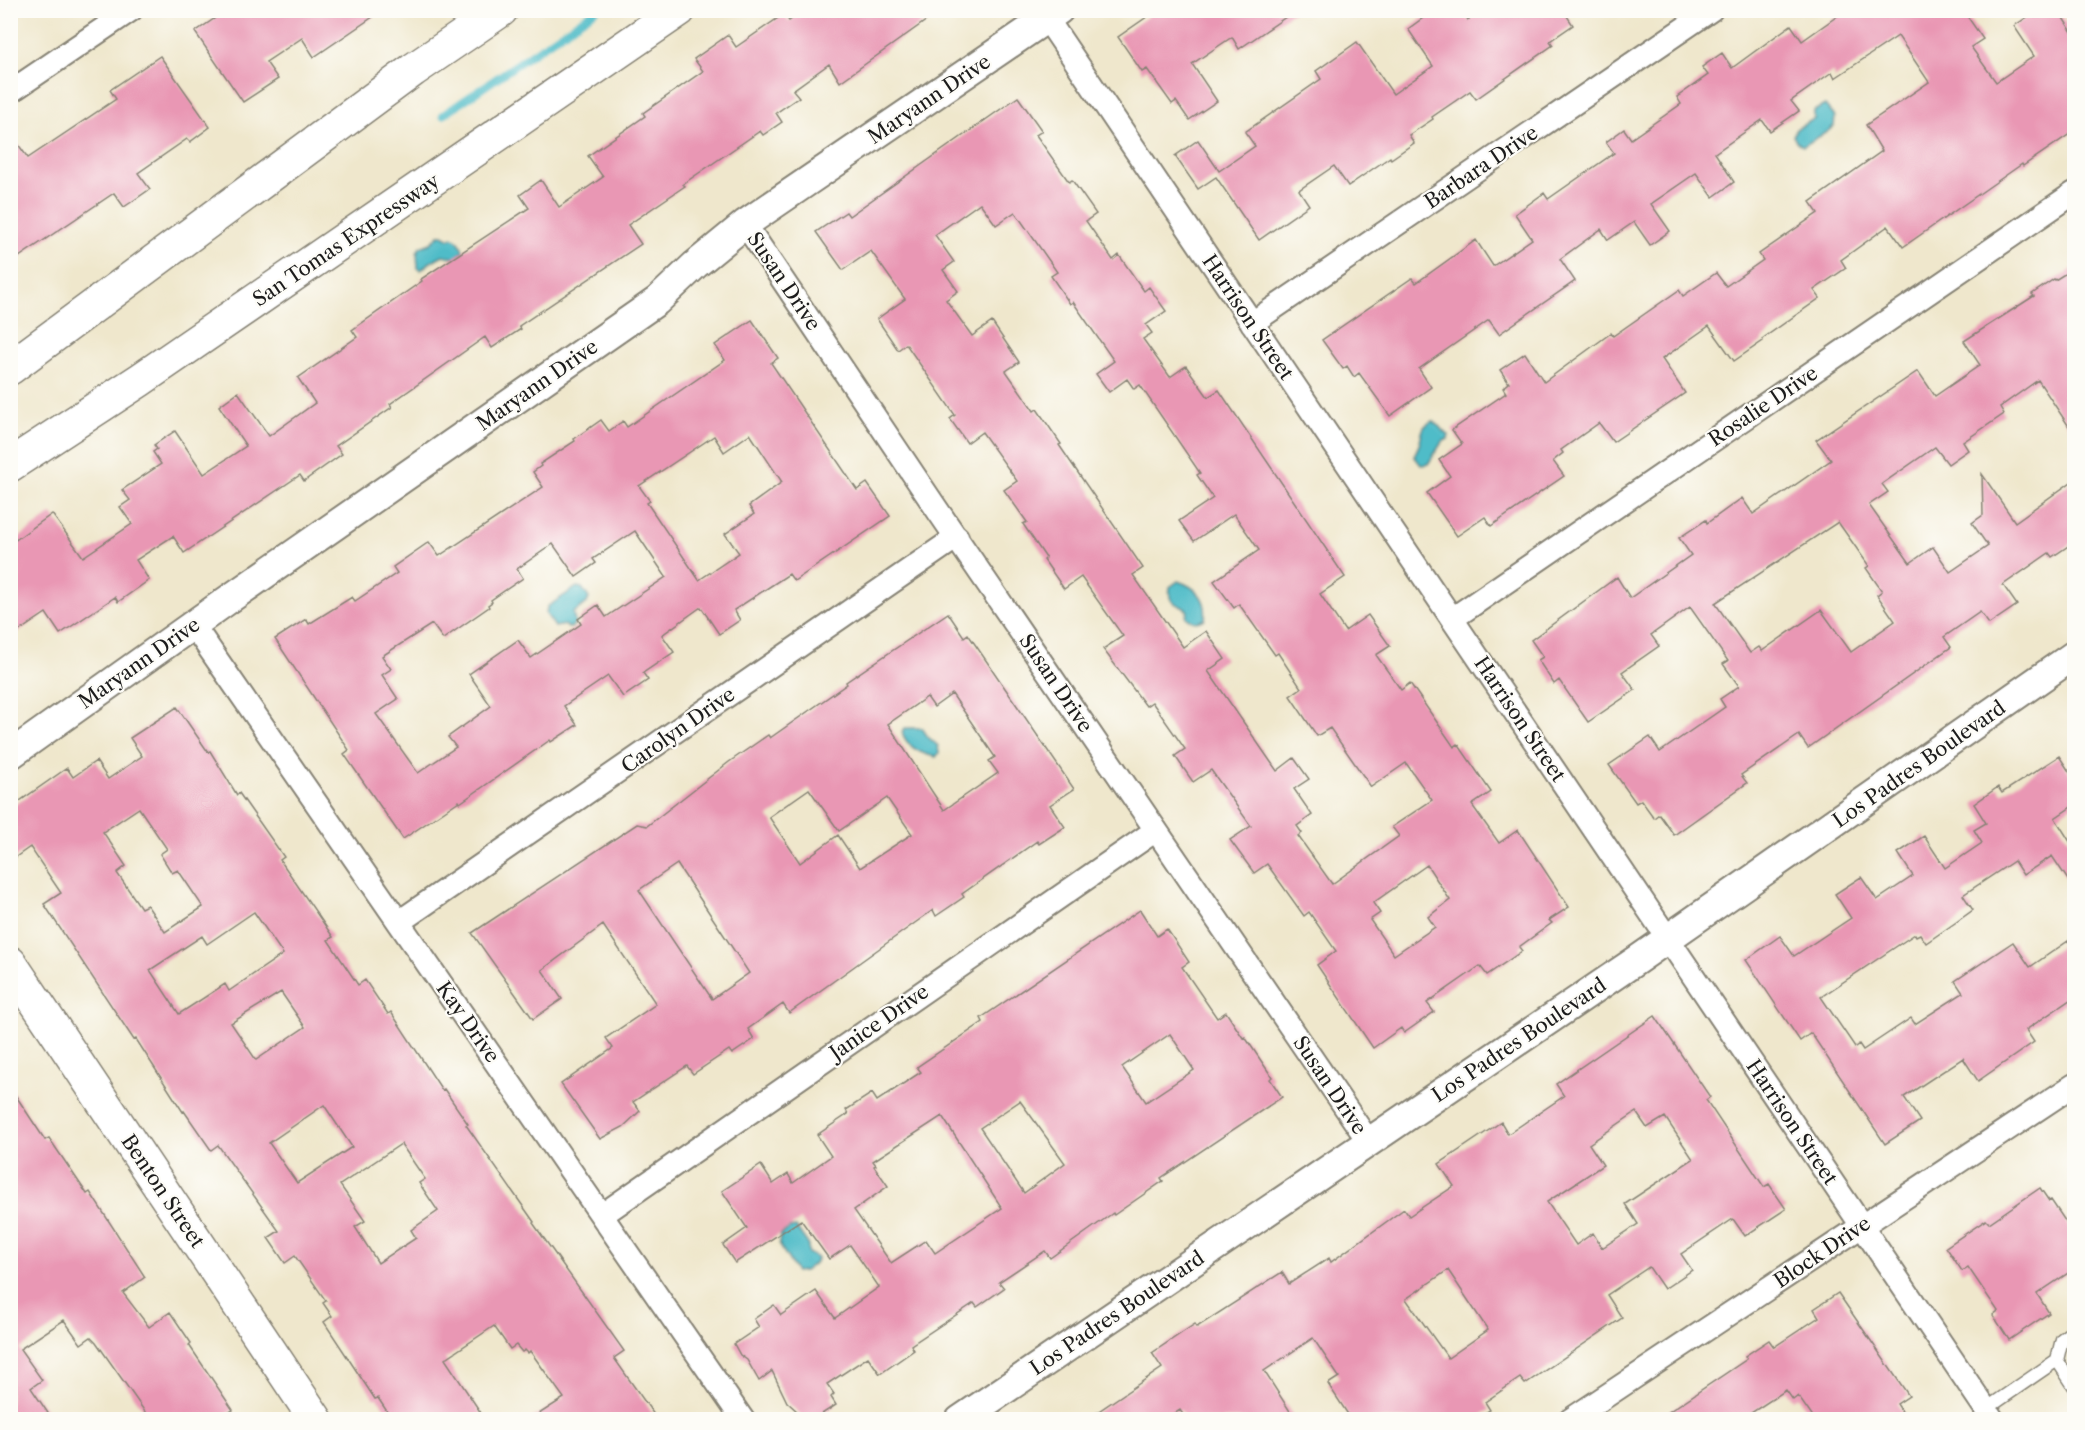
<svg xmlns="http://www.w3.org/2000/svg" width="2085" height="1430" viewBox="0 0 2085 1430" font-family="'Libre Caslon Text',serif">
<rect width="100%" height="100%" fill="#fdfcf7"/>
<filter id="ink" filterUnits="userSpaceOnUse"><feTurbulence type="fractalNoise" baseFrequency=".0167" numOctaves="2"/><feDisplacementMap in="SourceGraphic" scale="12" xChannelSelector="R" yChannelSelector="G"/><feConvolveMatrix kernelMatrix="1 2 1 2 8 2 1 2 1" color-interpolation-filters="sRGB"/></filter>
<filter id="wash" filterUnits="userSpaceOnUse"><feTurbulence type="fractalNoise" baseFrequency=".008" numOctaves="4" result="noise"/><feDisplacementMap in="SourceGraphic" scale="24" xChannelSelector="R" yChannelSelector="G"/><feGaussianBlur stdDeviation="1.35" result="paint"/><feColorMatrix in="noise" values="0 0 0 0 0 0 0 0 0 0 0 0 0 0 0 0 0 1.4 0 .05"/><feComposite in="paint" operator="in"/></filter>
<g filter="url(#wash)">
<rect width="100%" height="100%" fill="#efe7cc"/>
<!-- water -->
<path fill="#4fbcc8" stroke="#366c72" stroke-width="1.5" d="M1825,105L1835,117L1834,126L1827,132L1803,146L1797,142L1793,136L1796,129L1814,119V111Z
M439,235H443L450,239L452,237C458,239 462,245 463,251L455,258L443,255C435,259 427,264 421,270L418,268L417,253L420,247L431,243Z
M1433,421C1440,425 1442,433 1449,435L1448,439L1442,442L1428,464L1421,465L1414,456C1416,451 1419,446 1420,442C1423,431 1421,426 1433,421Z
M1178,581C1196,587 1208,599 1205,619C1196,624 1193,622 1186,617L1188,611C1178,601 1167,607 1170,587Z
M577,587L582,588L589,598L587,603L573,613L575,623L571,628L567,627L565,625L555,627L546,614L547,607Z
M905,728H922L928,737L938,746L939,753L936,757C921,754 907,748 902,732Z
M796,1227L808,1244V1253L817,1258L816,1262L804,1271L796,1272L779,1244L780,1235L790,1228Z"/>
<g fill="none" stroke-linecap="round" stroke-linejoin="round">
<!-- stream -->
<path stroke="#4fbcc8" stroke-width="8" d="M443,115L596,10"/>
</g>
<g id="blocks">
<!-- building -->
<path fill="#e997b4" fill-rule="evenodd" d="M227,10H383L314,57L302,38L266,62L278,79L243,102L195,32Z
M804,10H941L840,82L829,64L793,90L799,97L776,113L782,122L763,135L760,131L683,184L685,186L628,225L641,244L519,326L521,329L492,348L485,337L390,404L392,407L336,446L342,454L304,481L300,475L184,553L173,536L136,560L149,580L118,602L115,597L60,634L46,613L10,637V544L52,514L83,557L132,524L120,507L130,500L122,490L161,464L153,452L157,449L154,445L175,431L204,474L246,446L219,406L238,392L269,436L315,403L298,378L357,337L352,330L422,281L421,279L529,208L520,195L541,180L559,207L603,177L588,156L645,116L643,113L703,71L694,59L728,35L736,47L784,14L789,21Z
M1157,10H1296L1239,49L1232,37L1192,64L1217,101L1189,120L1176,101L1172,104L1147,69L1142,72L1118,37Z
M1434,10H1462L1468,20L1482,10H1563L1573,25L1550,41L1553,45L1476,99L1470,91L1432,117L1433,119L1409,135L1414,143L1391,159L1390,157L1348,186L1334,166L1299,190L1309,205L1259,240L1216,177L1198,189L1175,156L1198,140L1219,171L1255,146L1245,132L1321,79L1316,71L1357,42L1393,94L1433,66L1408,29Z
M1846,10H1963L1983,39L1971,47L1996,82L2034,56L2014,26L2038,10H2058L2074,35V131L2023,166L2022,164L1903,247L1888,226L1841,260L1846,268L1814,290L1820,298L1762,339L1763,341L1734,361L1709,326L1662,359L1685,393L1613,442L1599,423L1561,450L1563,453L1553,461L1564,476L1491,526L1485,517L1457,536L1427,493L1450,476L1439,460L1462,444L1452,430L1506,393L1503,388L1509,383L1500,370L1525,353L1544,382L1611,333L1613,336L1679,290L1683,296L1716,273L1726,286L1763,260L1759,254L1818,213L1810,202L1882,151L1866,125L1929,82L1898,36L1835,78L1832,72L1791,101L1799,111L1770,131L1762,120L1715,153L1734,182L1713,197L1696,173L1651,204L1670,231L1650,245L1634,222L1608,240L1601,229L1560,259L1575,281L1499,334L1489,320L1419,369L1431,387L1390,416L1359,373L1354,377L1347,366L1343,369L1322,340L1412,278L1416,283L1476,240L1493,266L1532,239L1515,214L1544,193L1548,199L1614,153L1606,142L1624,129L1631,139L1681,104L1677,97L1708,75L1702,67L1722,53L1732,68L1791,25L1802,41Z
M160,56L210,127L190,142L187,139L138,173L150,189L130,203L124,207L114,193L10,263V133L28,158L116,99L110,90Z
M1018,97L1042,131L1036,135L1069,182L1072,180L1096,214L1086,221L1113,260L1119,255L1144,291L1149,287L1166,311L1146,325L1152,333L1143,339L1170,377L1186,366L1208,397L1219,390L1345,577L1320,594L1345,631L1368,615L1390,646L1376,655L1401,690L1410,683L1454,747L1458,744L1491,792L1472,805L1499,843L1518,830L1569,907L1549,920L1552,923L1519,947L1522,951L1487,975L1480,966L1427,1003L1434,1012L1404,1033L1401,1028L1373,1048L1317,965L1336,951L1309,912L1304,916L1267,864L1254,873L1230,840L1251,826L1211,770L1193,782L1175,756L1185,749L1152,702L1146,706L1103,649L1123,636L1081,577L1064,589L1044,560L1046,558L1023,524L1027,522L1004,490L1017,481L982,432L967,443L950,419L955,415L906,344L898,350L877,319L905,299L871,251L843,270L816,232L846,212L849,216ZM980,203L996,225L1015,212L1057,272L1051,276L1070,304L1073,302L1114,361L1096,374L1109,392L1127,379L1134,389L1140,385L1200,473L1197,475L1213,498L1179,521L1194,541L1234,514L1259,550L1214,581L1234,608L1239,604L1275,655L1278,653L1301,688L1290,696L1317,736L1330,728L1371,787L1406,763L1432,800L1392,827L1399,836L1332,884L1298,836L1302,833L1297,826L1312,815L1294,789L1309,779L1294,758L1277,771L1208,671L1225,659L1206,631L1183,647L1133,575L1143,568L1059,445L1061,444L1037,409L1034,411L1006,371L1019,362L992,322L972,336L946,300L958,291L943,270L954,262L935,235ZM1427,865L1450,900L1428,917L1435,927L1394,955L1370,920L1380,913L1373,903Z
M2074,268V434L2038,380L2000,407L2004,414L1963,442L1968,450L1948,464L1935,447L1882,484L1888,492L1869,505L1910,563L1933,547L1950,572L1988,546L1972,523L1983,515L1982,474L2015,522L2074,480V542L2052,557L2049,553L2003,585L2017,605L1989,624L1980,612L1944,637L1951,647L1808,748L1799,735L1741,775L1747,783L1674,835L1659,814L1654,818L1641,800L1636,803L1609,765L1650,737L1660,752L1725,707L1720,699L1739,686L1723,664L1728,661L1690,607L1651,635L1659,646L1622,672L1635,690L1588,722L1559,680L1554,684L1538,660L1543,657L1531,640L1617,577L1630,598L1691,555L1679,538L1706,520L1707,523L1742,498L1753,514L1831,460L1816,440L1918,371L1935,396L1980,365L1964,341L2034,296L2032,294L2054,279L2055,280ZM1838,522L1869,566L1866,568L1882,591L1877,595L1895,621L1851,652L1821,610L1762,651L1759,647L1750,653L1715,603Z
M752,320L778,358L771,363L857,490L867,483L890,516L794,581L789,574L734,610L740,620L719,634L701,607L662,635L674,652L643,673L648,680L623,697L608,676L564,706L577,725L551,742L550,740L460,803L459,801L403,839L344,754L349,750L275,639L306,619L309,624L352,597L355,601L397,573L393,567L429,542L439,556L543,487L533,472L541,466L540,464L575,441L574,439L601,420L609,431L623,421L627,427L725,360L715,345ZM750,434L782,482L749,506L754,514L725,534L739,553L699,580L647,503L650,501L639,486L714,436L724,452ZM635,531L666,577L606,617L598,605L578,619L581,624L531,658L518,640L469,674L491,706L448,737L456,747L418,773L376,714L398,699L382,675L391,669L382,656L432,624L443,639L489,607L488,605L492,602L491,600L523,578L517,569L553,544L576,577L596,563L593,559Z
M948,613L964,637L968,634L1074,789L1050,805L1065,827L1039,844L1037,841L962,894L964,897L936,916L933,910L789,1013L783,1004L748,1029L754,1039L732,1054L729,1050L693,1074L687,1066L633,1102L640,1111L623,1127L600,1139L561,1084L613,1048L606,1038L656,1004L603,925L542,970L562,999L533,1019L472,933L637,824L647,826L729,762L768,735L770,738L847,684L846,682ZM952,694L995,757L989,761L998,773L944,810L888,724L927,697L934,707ZM809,789L839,831L887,798L912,834L860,868L838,835L800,863L769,817ZM677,864L749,973L712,999L639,890Z
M177,707L208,752L210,751L237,795L239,793L284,857L280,860L333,937L328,940L358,985L365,980L388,1014L391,1012L442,1090L444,1089L468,1124L466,1125L534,1222L533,1223L624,1351L614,1358L657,1419H531L564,1398L530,1351L528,1353L525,1350L522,1352L516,1345L510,1349L494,1326L445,1359L485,1419H392L378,1398L375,1399L324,1322L332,1316L323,1303L326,1301L295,1256L285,1263L268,1238L279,1231L218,1145L211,1150L184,1111L183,1112L136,1039L134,1040L44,904L61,893L30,847L10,861V808L67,768L73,777L96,761L108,779L142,756L130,738ZM139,808L167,849L160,854L172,873L178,870L203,907L165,932L147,905L141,908L117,873L126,866L103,832ZM254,912L283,954L229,991L225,984L179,1014L150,970L202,936L207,944ZM281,992L305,1027L256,1060L231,1023ZM324,1105L352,1147L297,1183L269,1143ZM401,1144L425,1179L419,1183L438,1211L411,1230L416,1238L378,1263L355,1227L365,1221L340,1185Z
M2059,756L2074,779V805L2055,818L2074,848V889L2052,856L2023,875L2014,861L1963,895L1973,910L1955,923L1926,943L1920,934L1916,936L1915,934L1821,997L1855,1047L1859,1044L1863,1050L1911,1018L1915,1024L1963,993L1955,981L2013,942L2030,967L2074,937V997L2026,1030L2034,1042L1978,1081L1963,1058L1904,1097L1920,1121L1885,1144L1811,1033L1800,1041L1746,960L1780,936L1794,956L1851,918L1835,894L1861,877L1877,900L1913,876L1898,853L1924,836L1945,868L1982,843L1974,830L1986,823L1974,804L1998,787L2002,793Z
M1140,910L1157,936L1167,929L1189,962L1182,967L1217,1018L1226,1012L1243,1038L1245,1037L1272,1077L1270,1079L1282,1097L1161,1178L1163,1181L1114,1215L1113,1213L1050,1258L1045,1251L999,1282L1004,1288L977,1307L974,1303L911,1345L914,1350L880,1374L868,1357L827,1384L834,1394L831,1397L836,1405L814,1419H803L798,1412L787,1402L772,1371L759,1381L747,1360L740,1355L734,1344L759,1327L754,1319L774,1305L781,1315L816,1291L835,1318L879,1287L850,1245L829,1259L801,1220L735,1263L723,1245L747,1228L722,1191L761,1165L773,1184L788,1174L793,1183L831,1156L817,1135L848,1114L846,1110L872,1093L877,1101L921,1072L917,1067L983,1022L981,1018ZM1170,1034L1194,1070L1146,1102L1122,1067ZM1020,1101L1065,1163L1024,1193L980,1128ZM942,1116L1002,1208L935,1253L926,1240L891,1263L854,1210L888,1186L874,1166L876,1165L873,1161Z
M1655,1016L1710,1097L1706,1100L1764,1187L1769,1184L1786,1209L1745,1236L1733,1219L1681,1254L1692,1270L1664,1289L1649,1267L1607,1295L1622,1318L1525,1384L1520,1378L1485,1402L1490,1410L1475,1419H1351L1328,1384L1339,1377L1313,1338L1264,1371L1295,1419H1186L1180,1410L1166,1419H1087L1162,1368L1152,1353L1195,1324L1197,1327L1282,1272L1289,1284L1329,1258L1331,1262L1404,1209L1409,1216L1454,1186L1439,1164L1501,1122L1508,1134L1564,1096L1556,1084ZM1636,1112L1647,1128L1665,1117L1693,1159L1625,1204L1638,1224L1602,1248L1593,1233L1576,1245L1547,1202L1603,1165L1589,1144ZM1448,1270L1488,1330L1448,1358L1406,1299Z
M10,1087L45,1140L49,1138L87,1194L90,1192L145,1277L123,1293L149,1327L170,1312L191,1343L189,1345L233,1410L219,1419H150L96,1342L91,1337L81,1344L64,1320L20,1349L42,1380L31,1388L52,1419H10Z
M2040,1188L2049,1201L2051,1200L2074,1234V1269L2037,1294L2049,1313L2009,1340L1993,1315L1998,1311L1968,1267L1962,1271L1946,1247L1986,1220L1989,1223Z
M1838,1293L1909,1396L1897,1404L1907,1419H1814L1798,1396L1793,1400L1786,1390L1742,1419H1658L1747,1359L1745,1356L1769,1340L1774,1347L1819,1317L1814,1309Z"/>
</g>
</g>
<g filter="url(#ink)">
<use href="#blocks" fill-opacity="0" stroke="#868274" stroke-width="1.5"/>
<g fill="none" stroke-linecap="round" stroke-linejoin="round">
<!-- service casing -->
<g stroke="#868274" stroke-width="15">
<path id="service" d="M2057,1360L2074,1386
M1986,1409L2057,1360L2062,1339L2074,1330"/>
</g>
<!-- minor casing -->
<g stroke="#868274" stroke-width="26">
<path id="minor" d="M1047,19L1993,1420
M10,92L131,10
M745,224L936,508L1369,1142
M1252,323L1711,10
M1452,619L2074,193
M193,625L743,1420
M399,922L957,537
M602,1215L1156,830
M1570,1420L2074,1085"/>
</g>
<!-- tertiary casing -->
<g stroke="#868274" stroke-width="32">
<path id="tertiary" d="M10,755L225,602L657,301L695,265L745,224L1059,10
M960,1420L1637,960L2074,655"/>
</g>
<!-- secondary casing -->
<g stroke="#868274" stroke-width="36">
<path id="secondary" d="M10,963L316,1420"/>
</g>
<!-- trunk casing -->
<g stroke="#868274" stroke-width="36">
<path id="trunk" d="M10,368L413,70L501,10
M10,465L140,380L679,10"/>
</g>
<!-- service -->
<use href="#service" stroke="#fff" stroke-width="12"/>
<!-- minor -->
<use href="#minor" stroke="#fff" stroke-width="22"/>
<!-- tertiary -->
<use href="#tertiary" stroke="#fff" stroke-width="28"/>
<!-- secondary -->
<use href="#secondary" stroke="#fff" stroke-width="33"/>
<!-- trunk -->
<use href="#trunk" stroke="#fff" stroke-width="33"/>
</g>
</g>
<g text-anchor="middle" stroke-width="4.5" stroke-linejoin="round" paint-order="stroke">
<!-- street labels -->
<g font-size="20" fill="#1c1c1c" stroke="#fdfcf7">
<text transform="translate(929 99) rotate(-34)" y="7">Maryann Drive</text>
<text transform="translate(1481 167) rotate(-34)" y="7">Barbara Drive</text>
<text transform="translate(346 240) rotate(-34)" y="7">San Tomas Expressway</text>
<text transform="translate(784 281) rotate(56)" y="7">Susan Drive</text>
<text transform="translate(1248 317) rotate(56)" y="7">Harrison Street</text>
<text transform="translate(537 385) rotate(-35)" y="7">Maryann Drive</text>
<text transform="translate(1763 406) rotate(-34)" y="7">Rosalie Drive</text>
<text transform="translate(139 663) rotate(-35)" y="7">Maryann Drive</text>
<text transform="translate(1056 683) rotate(56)" y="7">Susan Drive</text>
<text transform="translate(1520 719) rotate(56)" y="7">Harrison Street</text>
<text transform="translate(678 730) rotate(-35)" y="7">Carolyn Drive</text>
<text transform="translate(1919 764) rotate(-35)" y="7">Los Padres Boulevard</text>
<text transform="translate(468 1022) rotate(55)" y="7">Kay Drive</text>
<text transform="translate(879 1022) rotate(-35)" y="7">Janice Drive</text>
<text transform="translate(1519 1040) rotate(-34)" y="7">Los Padres Boulevard</text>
<text transform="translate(1330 1085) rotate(56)" y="7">Susan Drive</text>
<text transform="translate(1792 1122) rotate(56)" y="7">Harrison Street</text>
<text transform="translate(163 1191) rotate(56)" y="7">Benton Street</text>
<text transform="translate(1822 1252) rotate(-34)" y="7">Block Drive</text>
<text transform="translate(1117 1313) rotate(-34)" y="7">Los Padres Boulevard</text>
</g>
</g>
<!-- margin -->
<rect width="2085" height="1430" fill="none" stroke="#fdfcf7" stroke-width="36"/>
</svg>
